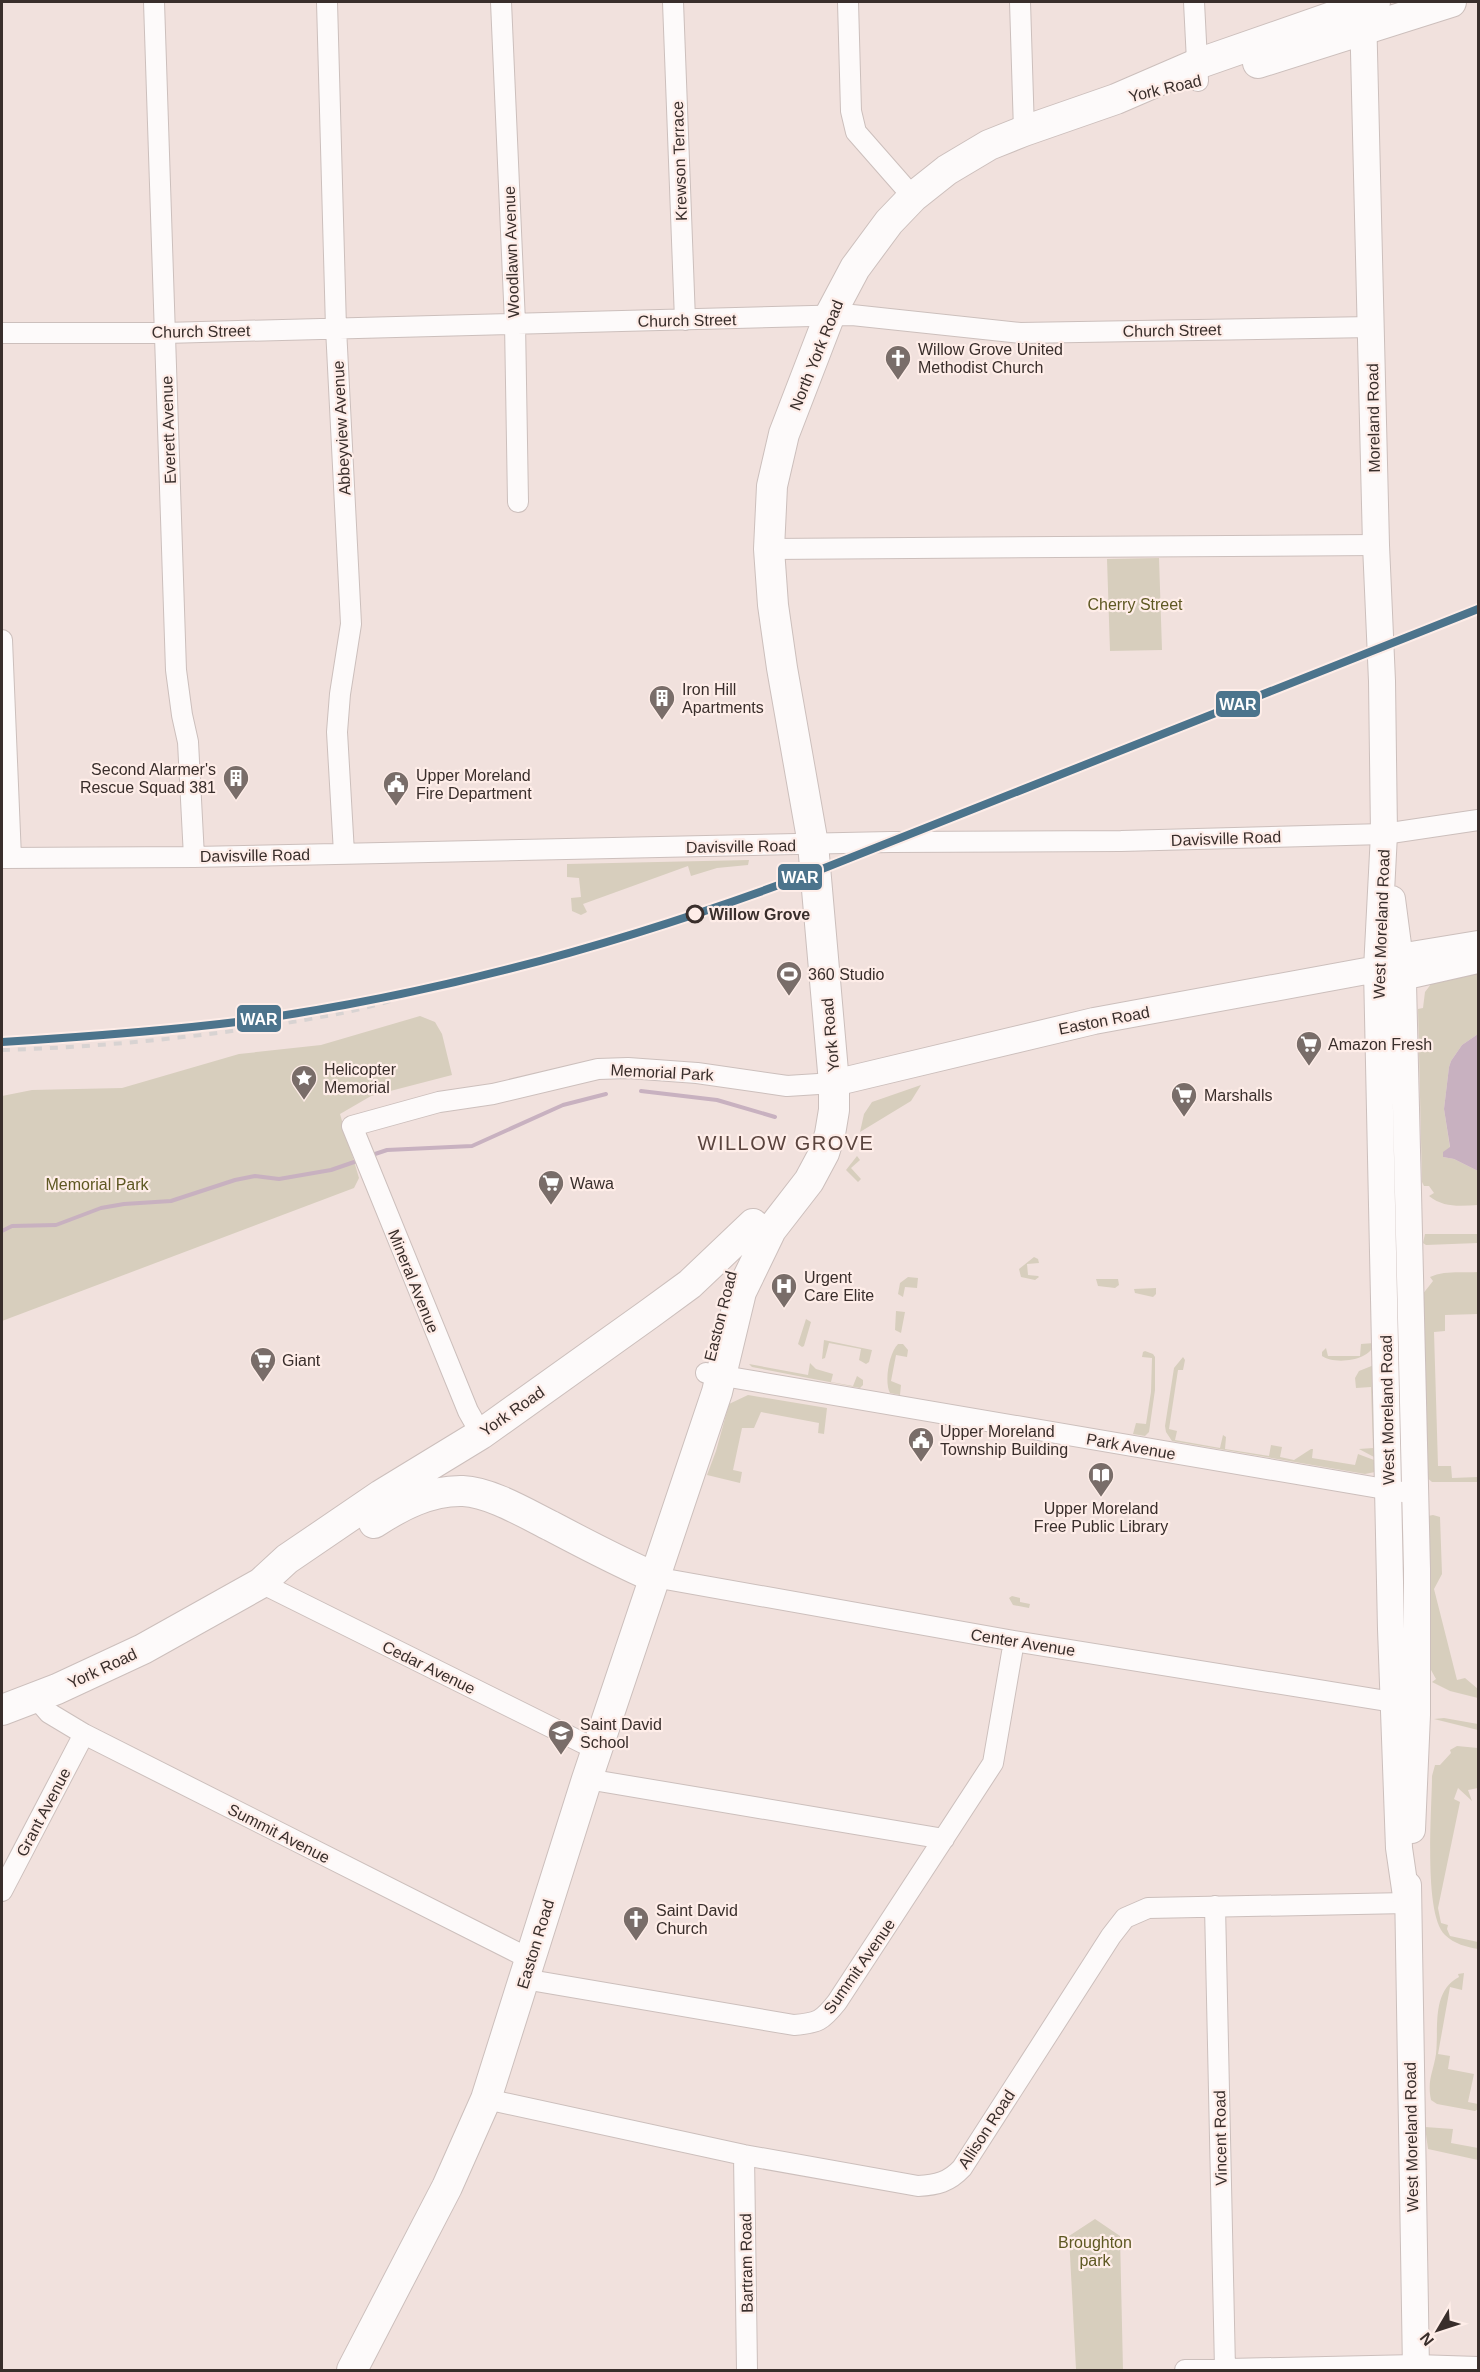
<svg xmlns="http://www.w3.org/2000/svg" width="1480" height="2372" viewBox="0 0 1480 2372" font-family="Helvetica,sans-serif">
<rect width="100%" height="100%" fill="#f1e1dd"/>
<!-- green -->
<path fill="#d7cebd" d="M1159,558L1162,650L1110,651L1107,559Z
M749,860L748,865L717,868L691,876L688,866L583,904L587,912L581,915L572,911L571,898L581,897L579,878L567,877V864Z
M1478,971V1034L1462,1045L1451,1061L1449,1067L1444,1109L1450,1148L1443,1153V1157L1454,1159L1478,1171V1205C1460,1206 1444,1208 1429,1196L1434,1193L1429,1186H1424L1422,1182L1418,1009L1423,1008L1425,992L1434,980Z
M420,1016L435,1022L442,1034L452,1075L371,1096L340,1114L359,1178L354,1188L2,1321V1096L32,1090L122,1088L239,1054L321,1045Z
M921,1085L911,1101L860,1132L864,1114L872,1102Z
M857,1156L860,1160L851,1168L861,1179L858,1182L846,1170Z
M1425,1234H1478V1243L1426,1245L1423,1243Z
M1034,1257L1038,1259L1039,1263L1027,1264L1028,1275L1038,1276L1039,1277L1035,1280L1021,1277L1019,1269Z
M1478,1272V1314L1445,1315V1331L1434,1332L1438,1466H1451L1452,1478L1478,1477V1482H1432L1419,1471L1422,1295L1433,1281L1430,1277C1444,1270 1463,1273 1478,1272Z
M908,1277L918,1278L917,1288L905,1287L903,1297L898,1294L900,1283Z
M1096,1279H1118L1119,1285L1115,1288L1098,1286Z
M1156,1288V1294L1153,1297L1135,1293L1134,1289Z
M896,1311L905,1312L901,1333L895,1330Z
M806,1319L811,1322L804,1346L802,1347L798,1344Z
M824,1340L872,1350L869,1362L866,1364L859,1360L861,1349L829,1343L825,1358L822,1359Z
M1374,1343C1372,1361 1334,1365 1322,1356V1352L1326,1348L1328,1356H1360L1361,1344Z
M898,1344H903L908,1350L907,1357L896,1355L891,1381L901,1385L900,1395L890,1393C884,1382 889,1353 898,1344Z
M1145,1351L1153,1354L1155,1357V1390L1149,1432L1145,1436L1133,1434L1136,1423L1146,1424L1151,1392L1152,1358L1142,1357L1143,1352Z
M1183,1357L1185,1360L1183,1370H1178L1169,1429L1177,1431L1175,1440L1220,1448L1223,1435L1226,1437L1225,1449L1269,1456L1271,1445L1282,1447L1280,1457L1294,1460L1311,1449H1313L1312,1458L1355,1465L1358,1454L1374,1460V1457L1359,1449L1373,1448L1371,1387L1356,1388L1355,1378L1359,1371L1374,1365L1375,1472L1365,1474L1172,1441L1166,1432L1165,1426L1174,1368Z
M810,1363L816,1369L833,1374L831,1382L853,1386L857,1376L863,1380V1385L860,1388L752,1367L749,1364L808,1375Z
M748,1395L827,1408L824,1434L818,1433L819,1423L761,1412L754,1428H742L733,1470L742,1472L740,1483L707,1475L716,1451L729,1404Z
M1433,1515L1440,1517L1442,1574L1434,1589L1457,1680L1465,1678L1478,1689V1698L1450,1691L1432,1682L1436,1679L1431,1670L1425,1671L1428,1516Z
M1012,1596L1020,1598V1602L1030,1604L1029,1608L1013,1605L1009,1598Z
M1444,1718L1478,1724V1730L1434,1719Z
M1457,1746L1478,1748V1788L1468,1790L1472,1801L1458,1788L1454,1799L1460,1802L1438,1908L1441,1923L1448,1925L1447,1929L1450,1936L1478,1942V1949C1467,1947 1454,1944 1445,1935C1423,1914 1432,1808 1432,1776L1435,1765H1440L1451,1753L1450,1750Z
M1464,1973L1462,1990L1450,1987L1438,2054L1450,2056L1448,2069L1474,2074L1468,2102L1478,2104V2109L1475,2111L1437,2104L1431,2100C1427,2080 1433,2073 1436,2054C1439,2027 1431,1992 1459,1977L1458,1974Z
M1425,2127L1453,2129L1451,2143L1478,2148V2160L1428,2149Z
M1095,2219L1120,2236L1123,2370L1076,2369L1069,2236Z"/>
<!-- water -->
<path fill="#c8b1c0" d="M1478,1034V1171L1454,1159L1443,1157V1152L1450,1147L1444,1109L1449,1067L1451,1061L1462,1045Z"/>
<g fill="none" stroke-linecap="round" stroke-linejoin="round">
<!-- stream -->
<path stroke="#c8b1c0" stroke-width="4" d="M641,1091L717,1100L775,1117
M369,1156L387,1150L472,1146L563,1105L606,1094
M2,1231L12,1226L56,1225L101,1208L124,1204L171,1201L235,1180L255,1176L279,1179L331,1170L360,1160"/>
<!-- minor casing -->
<g stroke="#ccbfbc" stroke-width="22">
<path id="minor" d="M154,2L176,670L182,715L188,742L194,857
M327,2L336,328L351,624L340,694L337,732L344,853
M501,2L515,323L518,502
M673,2L685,320
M848,2L851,111L856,132L913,197
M1020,2L1024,131
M1194,2L1198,81
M2,333H165L852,315L1020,333L1372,327
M769,549L1376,545
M2,640L11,858
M2,858L194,857L890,842L1121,841L1384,834L1478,820
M706,1373L1414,1494
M481,1434L468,1411L352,1126L439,1102L493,1094L598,1069L628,1068L697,1073L787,1086L834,1083
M654,1577L1014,1641L1393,1702
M261,1583L597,1750
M36,1698L49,1713L84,1734L530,1959
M587,1779L944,1839
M2,1891L84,1734
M1215,1906L1225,2369
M524,1979L794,2025C818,2023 822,2021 837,2002L993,1763L1014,1641
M486,2099L744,2155L918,2186C937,2185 949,2182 962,2168L1111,1936L1125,1918L1148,1908L1407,1903
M744,2155L747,2370
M1185,2370L1416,2365L1478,2367"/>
</g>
<!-- major casing -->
<g stroke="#ccbfbc" stroke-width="28">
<path id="major" d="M1363,11L1376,545L1382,681L1384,834L1377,969L1391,1629L1399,1848L1407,1903
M1392,899L1403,983L1417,1569V1715L1412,1830
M1386,972L1402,977L1478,960
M834,1083L1094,1021L1377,969L1399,957L1478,944
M1408,1885L1416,2370"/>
</g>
<!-- highway casing -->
<g stroke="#ccbfbc" stroke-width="32">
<path id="highway" d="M1258,63L1451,2
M374,1523C400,1506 430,1490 463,1491C490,1492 527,1514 551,1526C585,1544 619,1562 654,1577
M2,1710L57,1689L143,1649L261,1583L287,1559L381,1495L481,1434L649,1314L690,1284L753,1224
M352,2370L447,2187L486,2099L587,1779L717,1392L741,1292L771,1230L809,1181L824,1153L830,1134L834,1110V1083L813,844L782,668L773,605L769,549L772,486L784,434L829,317L855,268L889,222L913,197L947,170L989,145L1024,131L1116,99L1197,64L1375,2"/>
</g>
<!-- minor -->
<use href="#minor" stroke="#fdfafa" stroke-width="20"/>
<!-- major -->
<use href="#major" stroke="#fdfafa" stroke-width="26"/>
<!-- highway -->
<use href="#highway" stroke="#fdfafa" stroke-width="30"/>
<!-- rail -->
<path stroke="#d8d3d2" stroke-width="4" stroke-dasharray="8 8" stroke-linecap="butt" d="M2,1050C111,1047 234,1034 342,1013C383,1005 424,990 465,979"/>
<!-- rail-1 casing -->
<g stroke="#feede8" stroke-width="12">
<path id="rail-1" d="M2,1042C83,1037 165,1031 245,1021C444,994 635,940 822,869L1478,609"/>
</g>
<!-- rail-1 -->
<use href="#rail-1" stroke="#4c748c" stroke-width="8"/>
</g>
<!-- icons -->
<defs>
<g id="church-pin" transform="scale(1.35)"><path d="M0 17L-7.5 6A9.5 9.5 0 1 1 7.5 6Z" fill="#796d69" stroke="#feede8"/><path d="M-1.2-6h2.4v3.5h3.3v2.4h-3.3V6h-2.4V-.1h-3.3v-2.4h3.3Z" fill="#fff"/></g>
<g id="building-pin" transform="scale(1.35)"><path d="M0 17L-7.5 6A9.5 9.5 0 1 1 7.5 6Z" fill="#796d69" stroke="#feede8"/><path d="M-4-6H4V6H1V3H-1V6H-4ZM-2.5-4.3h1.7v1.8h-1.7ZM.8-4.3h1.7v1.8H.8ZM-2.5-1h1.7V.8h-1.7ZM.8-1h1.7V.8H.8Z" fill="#fff"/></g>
<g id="civic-pin" transform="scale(1.35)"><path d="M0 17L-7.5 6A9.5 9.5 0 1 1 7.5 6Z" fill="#796d69" stroke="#feede8"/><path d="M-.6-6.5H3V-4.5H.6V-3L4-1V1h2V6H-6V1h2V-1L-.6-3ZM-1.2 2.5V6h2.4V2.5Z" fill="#fff"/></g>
<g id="stadium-pin" transform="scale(1.35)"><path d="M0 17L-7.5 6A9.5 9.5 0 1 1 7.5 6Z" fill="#796d69" stroke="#feede8"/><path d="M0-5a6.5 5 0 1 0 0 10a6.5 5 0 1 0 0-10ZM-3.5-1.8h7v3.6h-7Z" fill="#fff"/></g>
<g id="supermarket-pin" transform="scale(1.35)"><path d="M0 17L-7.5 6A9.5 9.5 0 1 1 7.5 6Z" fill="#796d69" stroke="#feede8"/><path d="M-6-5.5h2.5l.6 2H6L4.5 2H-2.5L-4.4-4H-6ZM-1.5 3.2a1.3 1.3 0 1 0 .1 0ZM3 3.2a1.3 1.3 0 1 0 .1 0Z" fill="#fff"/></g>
<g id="sight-pin" transform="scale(1.35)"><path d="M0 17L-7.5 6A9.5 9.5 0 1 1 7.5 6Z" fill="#796d69" stroke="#feede8"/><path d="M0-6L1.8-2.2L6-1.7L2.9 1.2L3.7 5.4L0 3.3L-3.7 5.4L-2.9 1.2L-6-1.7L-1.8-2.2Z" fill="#fff"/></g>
<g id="hospital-pin" transform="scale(1.35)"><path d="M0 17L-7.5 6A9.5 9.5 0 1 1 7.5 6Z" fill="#796d69" stroke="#feede8"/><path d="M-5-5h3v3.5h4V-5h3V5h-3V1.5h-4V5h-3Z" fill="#fff"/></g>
<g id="library-pin" transform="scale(1.35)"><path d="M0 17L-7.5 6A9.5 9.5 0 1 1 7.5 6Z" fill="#796d69" stroke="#feede8"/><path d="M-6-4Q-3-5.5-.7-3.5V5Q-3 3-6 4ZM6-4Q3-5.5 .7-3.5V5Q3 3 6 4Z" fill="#fff"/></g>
<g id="school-pin" transform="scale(1.35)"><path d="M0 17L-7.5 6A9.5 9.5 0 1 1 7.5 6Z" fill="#796d69" stroke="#feede8"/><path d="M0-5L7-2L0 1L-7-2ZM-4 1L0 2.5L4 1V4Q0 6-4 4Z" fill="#fff"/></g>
</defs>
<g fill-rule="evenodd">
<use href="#church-pin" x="898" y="358"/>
<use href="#building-pin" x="662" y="698"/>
<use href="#building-pin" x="236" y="778"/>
<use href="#civic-pin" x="396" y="784"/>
<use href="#stadium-pin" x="789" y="974"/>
<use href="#supermarket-pin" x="1309" y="1044"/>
<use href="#sight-pin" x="304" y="1078"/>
<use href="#supermarket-pin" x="1184" y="1095"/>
<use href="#supermarket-pin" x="551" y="1183"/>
<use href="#hospital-pin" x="784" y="1286"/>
<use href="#supermarket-pin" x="263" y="1360"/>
<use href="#civic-pin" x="921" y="1440"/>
<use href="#library-pin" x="1101" y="1475"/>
<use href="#school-pin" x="561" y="1733"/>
<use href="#church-pin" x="636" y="1919"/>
</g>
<!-- markers -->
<circle fill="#feede8" stroke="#392e2b" stroke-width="3" cx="695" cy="914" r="8"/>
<g text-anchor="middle" stroke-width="4.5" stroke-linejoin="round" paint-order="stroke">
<!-- street labels -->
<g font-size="16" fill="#392e2b" stroke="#feede8">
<text transform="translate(1165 88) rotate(-13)" y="6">York Road</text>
<text transform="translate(679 161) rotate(-92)" y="6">Krewson Terrace</text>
<text transform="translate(511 252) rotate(-92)" y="6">Woodlawn Avenue</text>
<text transform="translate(687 320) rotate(-1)" y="6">Church Street</text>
<text transform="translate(1172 330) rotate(-1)" y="6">Church Street</text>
<text transform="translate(201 331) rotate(-1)" y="6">Church Street</text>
<text transform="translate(816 355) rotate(-68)" y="6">North York Road</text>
<text transform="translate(1373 418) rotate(-91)" y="6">Moreland Road</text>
<text transform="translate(341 428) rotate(-93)" y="6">Abbeyview Avenue</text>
<text transform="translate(168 430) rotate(-92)" y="6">Everett Avenue</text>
<text transform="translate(1226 838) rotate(-2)" y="6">Davisville Road</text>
<text transform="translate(741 846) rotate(-1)" y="6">Davisville Road</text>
<text transform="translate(255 855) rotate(-1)" y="6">Davisville Road</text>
<text transform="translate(1381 924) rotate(-88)" y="6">West Moreland Road</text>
<text transform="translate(1104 1020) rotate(-11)" y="6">Easton Road</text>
<text transform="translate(830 1035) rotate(-95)" y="6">York Road</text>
<text transform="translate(662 1072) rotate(3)" y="6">Memorial Park</text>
<text transform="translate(414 1281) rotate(68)" y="6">Mineral Avenue</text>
<text transform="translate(720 1316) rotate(-76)" y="6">Easton Road</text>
<text transform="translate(1387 1410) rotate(-91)" y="6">West Moreland Road</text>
<text transform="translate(512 1411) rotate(-35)" y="6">York Road</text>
<text transform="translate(1131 1446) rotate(10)" y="6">Park Avenue</text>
<text transform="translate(1023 1642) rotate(9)" y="6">Center Avenue</text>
<text transform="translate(429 1667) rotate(26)" y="6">Cedar Avenue</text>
<text transform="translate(102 1668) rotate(-25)" y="6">York Road</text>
<text transform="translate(43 1812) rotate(-62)" y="6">Grant Avenue</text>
<text transform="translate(279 1833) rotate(27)" y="6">Summit Avenue</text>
<text transform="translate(535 1944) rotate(-73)" y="6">Easton Road</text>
<text transform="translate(859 1966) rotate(-55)" y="6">Summit Avenue</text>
<text transform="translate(986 2129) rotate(-57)" y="6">Allison Road</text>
<text transform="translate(1411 2137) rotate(-91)" y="6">West Moreland Road</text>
<text transform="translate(1220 2138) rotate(-91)" y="6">Vincent Road</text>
<text transform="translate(746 2263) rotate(-91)" y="6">Bartram Road</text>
</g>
<!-- poi labels -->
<g font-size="16" fill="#392e2b" stroke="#feede8" text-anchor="start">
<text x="918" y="355">Willow Grove United<tspan x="918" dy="18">Methodist Church</tspan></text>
<text x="682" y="695">Iron Hill<tspan x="682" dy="18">Apartments</tspan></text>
<text x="216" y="775" text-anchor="end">Second Alarmer's<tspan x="216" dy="18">Rescue Squad 381</tspan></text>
<text x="416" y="781">Upper Moreland<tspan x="416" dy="18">Fire Department</tspan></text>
<text x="808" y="980">360 Studio</text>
<text x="1328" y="1050">Amazon Fresh</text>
<text x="324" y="1075">Helicopter<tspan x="324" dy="18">Memorial</tspan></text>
<text x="1204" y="1101">Marshalls</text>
<text x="570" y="1189">Wawa</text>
<text x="804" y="1283">Urgent<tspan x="804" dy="18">Care Elite</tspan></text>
<text x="282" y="1366">Giant</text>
<text x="940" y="1437">Upper Moreland<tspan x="940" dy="18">Township Building</tspan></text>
<text x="1101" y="1514" text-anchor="middle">Upper Moreland<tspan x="1101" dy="18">Free Public Library</tspan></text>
<text x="580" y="1730">Saint David<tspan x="580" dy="18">School</tspan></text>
<text x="656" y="1916">Saint David<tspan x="656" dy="18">Church</tspan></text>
</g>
<!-- park labels -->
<g font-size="16" fill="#5e5822" stroke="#feede8">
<text x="1135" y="610">Cherry Street</text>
<text x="97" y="1190">Memorial Park</text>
<text x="1095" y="2248">Broughton<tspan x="1095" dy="18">park</tspan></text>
</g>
<!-- stop labels -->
<g font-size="16" font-weight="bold" fill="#392e2b" stroke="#feede8" text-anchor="start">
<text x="709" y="920">Willow Grove</text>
</g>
<!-- quarter labels -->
<g font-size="20" letter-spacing="1.5" fill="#5a443e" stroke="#feede8">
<text x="786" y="1150">WILLOW GROVE</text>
</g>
</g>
<g stroke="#feede8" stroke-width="2">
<rect x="1215" y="690" width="46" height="28" rx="6" fill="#4c748c"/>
<rect x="777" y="863" width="46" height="28" rx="6" fill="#4c748c"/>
<rect x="236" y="1004" width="46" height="29" rx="6" fill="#4c748c"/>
</g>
<g font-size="16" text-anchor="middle" font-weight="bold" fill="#fff">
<text x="1238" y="710">WAR</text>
<text x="800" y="883">WAR</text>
<text x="259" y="1025">WAR</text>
</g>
<!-- border -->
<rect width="1480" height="2372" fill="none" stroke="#392e2b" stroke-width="6"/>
<!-- north arrow -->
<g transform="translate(1438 2330) rotate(231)" stroke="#feede8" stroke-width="4.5" paint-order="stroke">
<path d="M0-4.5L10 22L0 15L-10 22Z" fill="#392e2b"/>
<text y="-9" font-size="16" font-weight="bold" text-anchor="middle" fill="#392e2b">N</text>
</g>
</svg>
